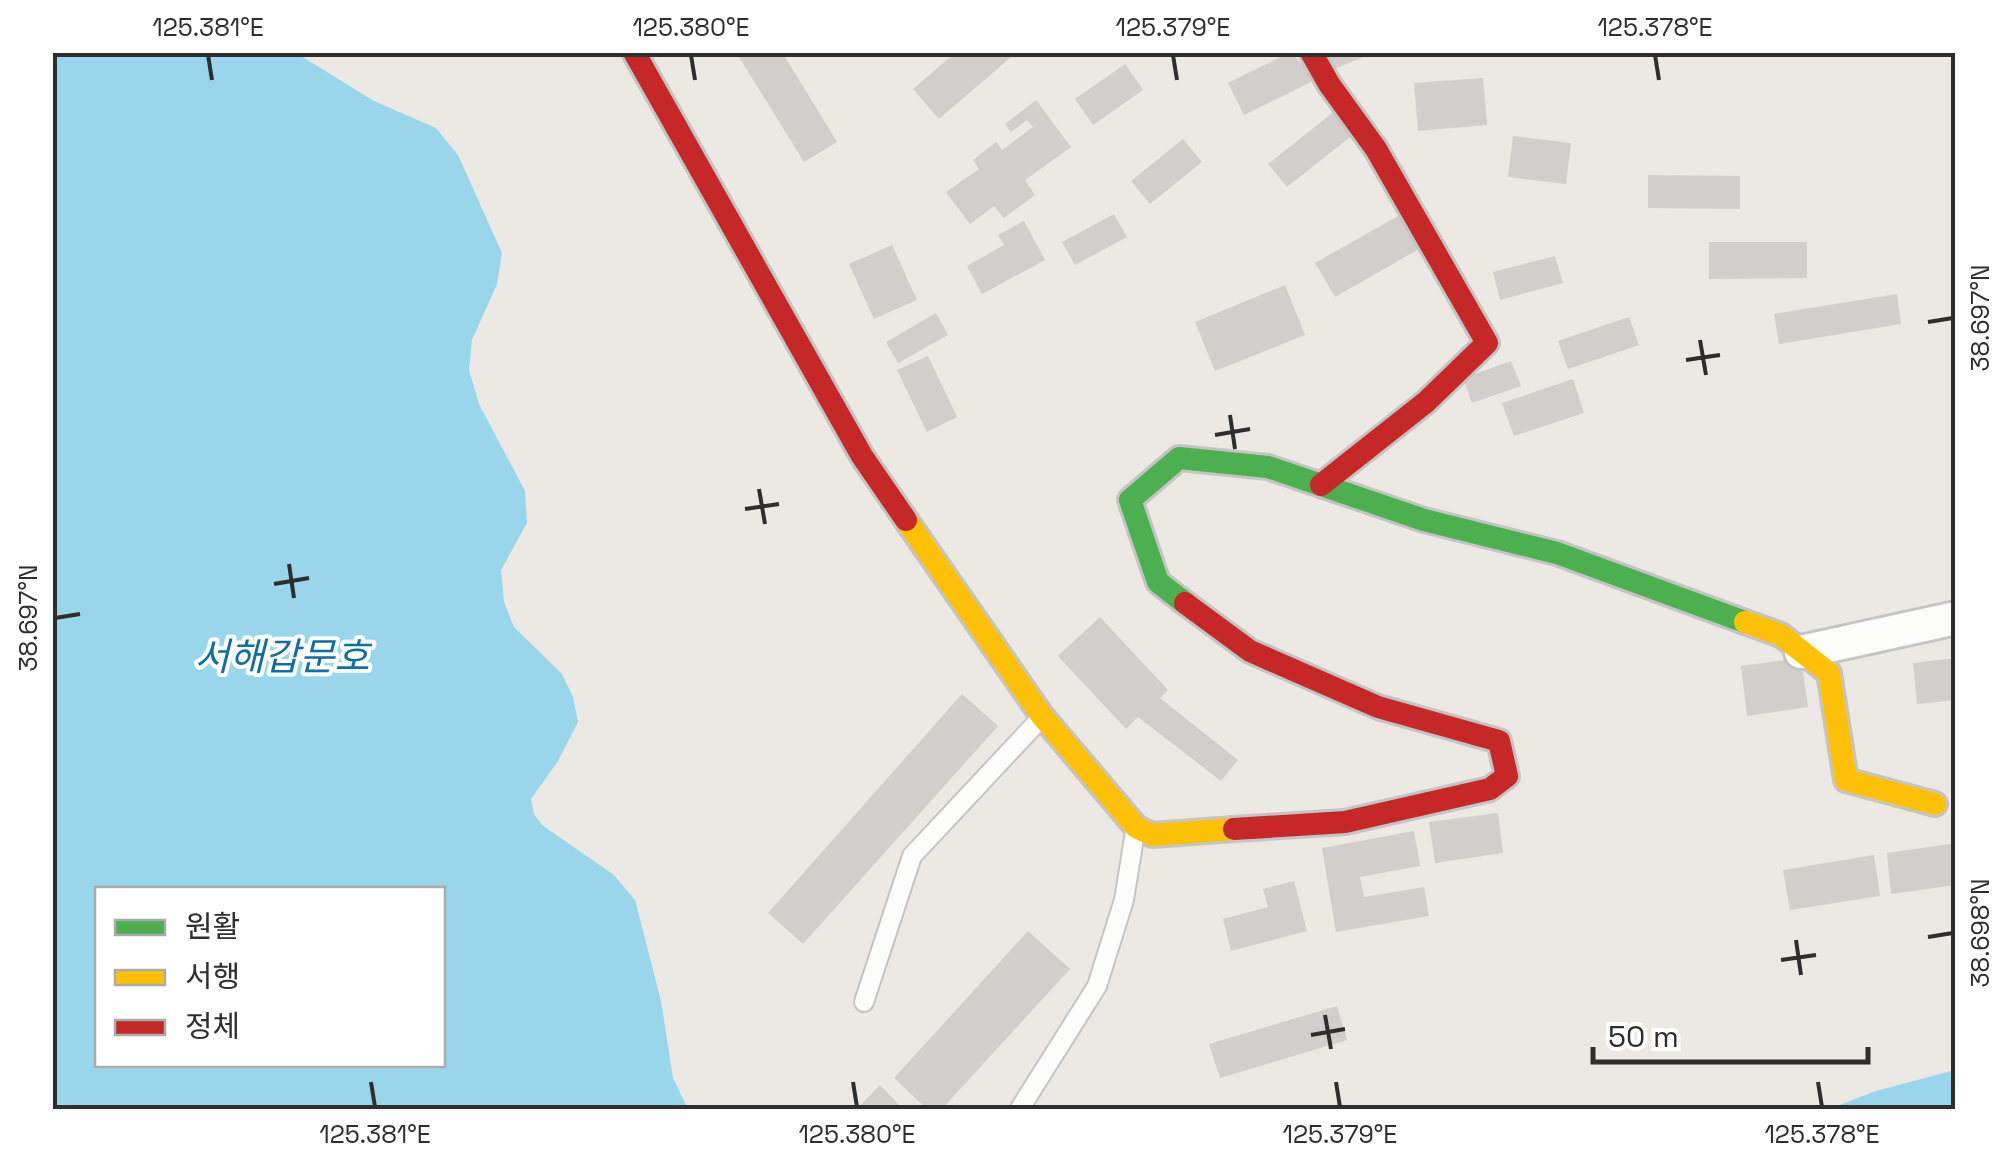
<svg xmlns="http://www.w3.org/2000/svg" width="2008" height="1162" viewBox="0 0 2008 1162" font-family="'Space Grotesk','Noto Sans KR',sans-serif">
<rect width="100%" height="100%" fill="#ece8e4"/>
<!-- water -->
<path fill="#99d6ec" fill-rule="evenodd" d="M52,53H296L374,101L436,128L458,155L502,253L497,284L472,340L469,370L479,404L525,491L527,523L501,570L504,602L514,627L562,674L573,697L578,722L558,761L531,799L534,814L542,825L614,875L635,900L661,1001L673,1078L688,1109H53ZM98,890H442V1064H98Z
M1955,1070V1109H1829L1876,1091Z"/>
<!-- building -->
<path fill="#d1cecb" d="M746,52H782L837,142L804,162L739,57Z
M956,52H1017L939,119L913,89Z
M1291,52L1315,80L1244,115L1228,83Z
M1318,52H1373V53L1327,72Z
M1125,64L1143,90L1093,125L1075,99Z
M1483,78L1487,125L1418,131L1414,83Z
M1036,100L1071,147L1025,180L1035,195L1004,218L994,206L970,224L946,192L979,169L973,160L996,142L1002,150L1033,127L1027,120L1011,132L1005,124Z
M1340,107L1359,130L1287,187L1268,164Z
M1513,136L1571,143L1566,184L1508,177Z
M1183,139L1202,162L1150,204L1131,181Z
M1648,175L1740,176V209L1648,208Z
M1407,211L1426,245L1335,297L1315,263Z
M1114,214L1127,237L1075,265L1062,242Z
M1024,221L1045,260L982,294L967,266L1004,245L998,235Z
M1709,242H1807V278L1709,279Z
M892,245L917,300L874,319L849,264Z
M1555,256L1563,283L1500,300L1493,272Z
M1285,285L1305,335L1215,371L1195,322Z
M1897,294L1901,324L1779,344L1774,314Z
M936,313L948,335L898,363L886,342Z
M1629,317L1639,345L1568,369L1558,341Z
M928,356L957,417L927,432L897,370Z
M1511,361L1521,386L1472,403L1463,378Z
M1573,379L1584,413L1514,436L1502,403Z
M1100,617L1168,690L1160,698L1238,760L1221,781L1138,717L1126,729L1058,656Z
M1801,658L1808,707L1747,716L1741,666Z
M1956,658V700L1917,704L1913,663Z
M962,694L998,726L803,944L768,913Z
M1498,813L1503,853L1435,863L1429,822Z
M1414,831L1420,866L1360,877L1364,897L1424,887L1429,916L1336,932L1322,848Z
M1956,843V885L1891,894L1887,853Z
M1874,855L1880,896L1790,910L1783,870Z
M1294,881L1307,931L1231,951L1223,919L1268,907L1263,889Z
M1028,931L1070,969L941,1110H928L894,1078Z
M1337,1006L1347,1040L1220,1078L1209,1044Z
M880,1085L904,1110H856Z"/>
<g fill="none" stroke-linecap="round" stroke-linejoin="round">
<!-- lane casing -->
<g stroke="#c5c4c5" stroke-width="22">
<path id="lane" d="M864,1002L912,856L1042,717
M1019,1110L1097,986L1124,900L1135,832"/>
</g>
<!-- street casing -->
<g stroke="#c5c4c5" stroke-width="38">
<path id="street" d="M1801,652L1956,618"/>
</g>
<!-- fast casing -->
<g stroke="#c5c4c5" stroke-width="28">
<path id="fast" d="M1185,603L1158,582L1130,500L1179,458L1268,467L1424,520L1557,553L1745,622"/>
</g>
<!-- slow casing -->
<g stroke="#c5c4c5" stroke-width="28">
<path id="slow" d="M906,520L1042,716L1136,827L1152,835L1234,829
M1745,622L1781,635L1829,673L1846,780L1935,804"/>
</g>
<!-- jam casing -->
<g stroke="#c5c4c5" stroke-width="28">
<path id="jam" d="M634,52L862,456L906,520
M1311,52L1329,84L1376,149L1487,343L1426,402L1321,485
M1185,603L1250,651L1378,707L1499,741L1507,776L1490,789L1345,822L1234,829"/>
</g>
<!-- lane -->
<use href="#lane" stroke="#fcfcfb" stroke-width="18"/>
<!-- street -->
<use href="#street" stroke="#fcfcfb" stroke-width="32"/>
<!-- fast -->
<use href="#fast" stroke="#4caf50" stroke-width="22"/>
<!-- slow -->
<use href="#slow" stroke="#ffc107" stroke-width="22"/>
<!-- jam -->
<use href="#jam" stroke="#c62828" stroke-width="22"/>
</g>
<!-- ticks -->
<path fill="none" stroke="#2e2e2e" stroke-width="4" d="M208,55L212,80M691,55L695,80M1173,55L1177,80M1655,55L1659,80M1928,322L1953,318M1700,340L1706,375M1686,360L1720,355M1230,415L1235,449M1215,435L1250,429M759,489L765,524M745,509L779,504M289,564L294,598M274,584L309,578M55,618L80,614M1928,937L1953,933M1796,940L1801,975M1781,960L1816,955M1325,1015L1331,1049M1311,1035L1345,1029M371,1082L375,1107M853,1082L857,1107M1336,1082L1340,1107M1818,1082L1822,1107"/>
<g text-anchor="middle" stroke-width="8" stroke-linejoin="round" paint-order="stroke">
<!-- water labels -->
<g font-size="38" font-style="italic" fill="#0d6fa3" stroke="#fff">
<text x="282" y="670">서해갑문호</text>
</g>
</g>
<!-- border -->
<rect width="2008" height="1162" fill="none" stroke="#ffffff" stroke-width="110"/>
<!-- legend -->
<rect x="95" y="887" width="350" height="180" fill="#ffffff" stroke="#ababab" stroke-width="2.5"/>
<rect x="115" y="920" width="50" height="15" fill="#4caf50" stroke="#ababab" stroke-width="2.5"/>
<text x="185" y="937" font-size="30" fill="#2e2e2e">원활</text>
<rect x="115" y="970" width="50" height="15" fill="#ffc107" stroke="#ababab" stroke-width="2.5"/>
<text x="185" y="987" font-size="30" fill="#2e2e2e">서행</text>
<rect x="115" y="1020" width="50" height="15" fill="#c62828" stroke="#ababab" stroke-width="2.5"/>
<text x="185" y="1037" font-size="30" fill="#2e2e2e">정체</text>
<!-- scale -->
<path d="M1593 1047v15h275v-15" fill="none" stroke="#2e2e2e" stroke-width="5"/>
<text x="1608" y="1047" font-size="30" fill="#2e2e2e" stroke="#ffffff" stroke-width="8" paint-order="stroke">50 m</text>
<rect x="55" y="55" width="1898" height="1052" fill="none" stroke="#2e2e2e" stroke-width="4"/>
<g font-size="25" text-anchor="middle" fill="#2e2e2e">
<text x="208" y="36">125.381°E</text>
<text x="691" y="36">125.380°E</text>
<text x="1173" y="36">125.379°E</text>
<text x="1655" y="36">125.378°E</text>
<text transform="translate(1980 318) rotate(-90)" y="9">38.697°N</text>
<text transform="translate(28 618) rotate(-90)" y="9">38.697°N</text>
<text transform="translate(1980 933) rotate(-90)" y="9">38.698°N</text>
<text x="375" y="1143">125.381°E</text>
<text x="857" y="1143">125.380°E</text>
<text x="1340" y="1143">125.379°E</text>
<text x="1822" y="1143">125.378°E</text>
</g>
</svg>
